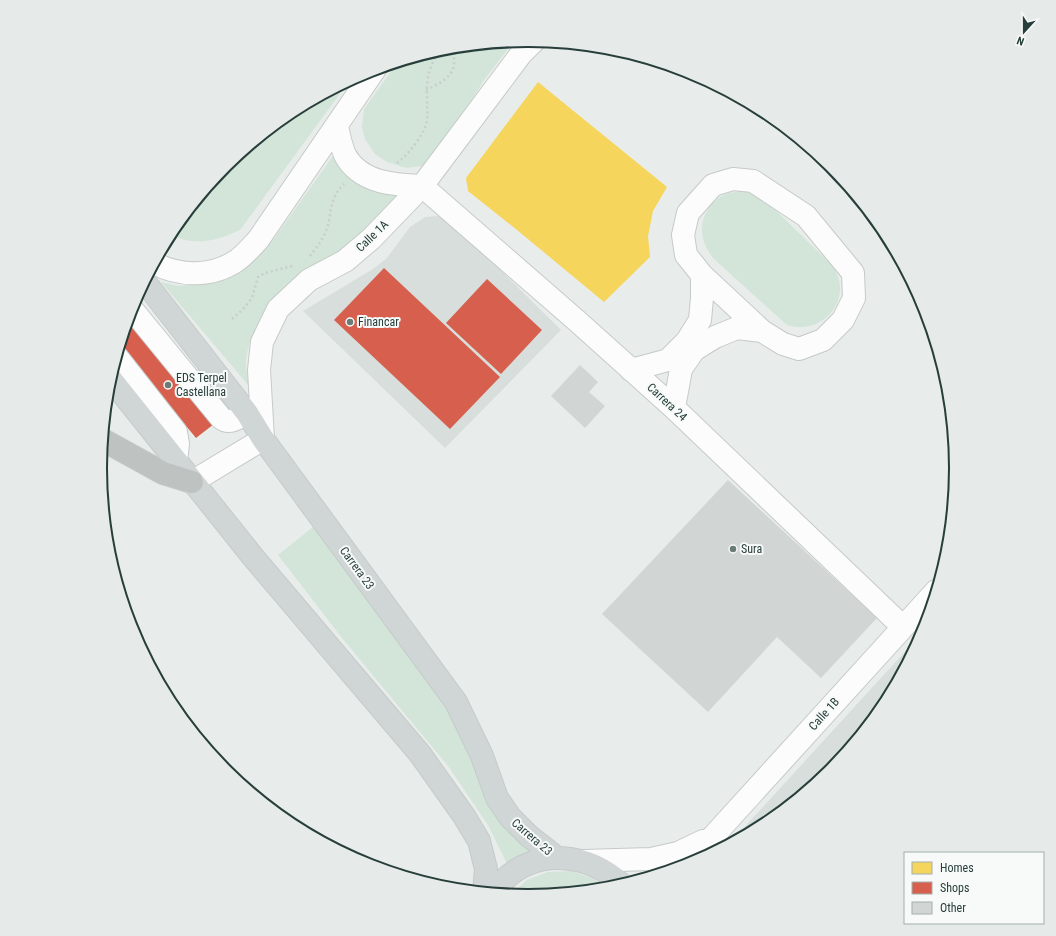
<svg xmlns="http://www.w3.org/2000/svg" width="1056" height="936" viewBox="0 0 1056 936" font-family="'Roboto Condensed',sans-serif">
<rect width="100%" height="100%" fill="#e8edeb"/>
<!-- built -->
<path fill="#d7dedb" d="M438,216L460,230L561,330L445,448L303,311L373,269L386,259L410,227L425,217Z
M923,632L884,706L830,771L766,824L730,843Z"/>
<!-- green -->
<path fill="#d3e4d9" d="M514,41L484,80L453,130L422,166L406,168L387,162L375,154L365,139L362,127L364,109L397,63L445,48Z
M350,80L240,230C216,241 195,247 170,234L226,165L290,112Z
M338,149L407,190L380,225L264,313C255,329 245,348 246,367C247,373 248,380 249,386L161,282L178,286L215,282L232,277L273,240Z
M741,191L755,194L765,200L834,267C837,275 841,282 840,291C838,312 820,328 799,327C795,327 791,326 787,325L715,260C709,253 705,247 703,238C698,220 711,198 729,193C733,192 737,192 741,191Z
M318,523L450,707L544,854L507,864L488,825L448,766L342,638L278,555Z
M571,871L592,878L607,888L528,896L511,894L527,880L548,872Z"/>
<!-- homes -->
<path fill="#f6d55c" d="M538,82L667,187L653,211L648,236L650,257L604,302L517,230L468,191L466,178Z"/>
<!-- shops -->
<path fill="#d6604d" d="M384,268L500,377L450,429L334,320Z
M487,279L542,330L501,374L446,323Z
M130,314L214,424L196,438L120,346Z"/>
<!-- building -->
<path fill="#d1d5d4" d="M580,365L598,382L589,392L605,406L585,428L551,396Z
M728,480L877,618L821,678L777,637L708,712L602,614Z"/>
<g fill="none" stroke-linecap="round" stroke-linejoin="round">
<!-- minor casing -->
<g stroke="#c5cac8" stroke-width="24">
<path id="minor" d="M337,126C339,136 341,146 345,155C360,183 394,185 422,186L576,320L674,408L903,627
M154,263C180,277 212,277 236,261C244,256 252,246 258,240L375,69
M702,275L762,331
M131,308L221,418C230,425 238,418 247,413
M117,357L176,432L178,444L176,461
M631,370L668,360L687,341L700,320L702,298V275L686,255L683,235L688,213L713,185L733,179L753,181L806,216L853,273L854,298L843,320L823,340L799,349L783,344L762,331L737,328L715,337L694,350L681,369L674,408
M192,482L263,439L259,370L262,342L278,309L309,280L345,261L371,239L422,186L521,54L534,41
M584,861L651,859L678,853L703,841
M687,865L936,591"/>
</g>
<!-- major casing -->
<g stroke="#c4cbc9" stroke-width="24">
<path id="major" d="M145,282L247,413L263,439L456,702L482,756L497,798L510,817L529,836L557,858
M110,378L253,557L420,754L464,816L479,841L486,869L484,892
M494,893C497,889 500,884 503,881C537,847 590,853 622,885"/>
</g>
<!-- highway casing -->
<g stroke="#c4cbc9" stroke-width="24">
<path id="highway" d="M103,440L163,473L192,482"/>
</g>
<!-- path -->
<path stroke="#c8cecd" stroke-width="2.5" stroke-dasharray="2 3" stroke-linecap="butt" d="M426,90C446,81 461,72 451,48
M397,163C408,155 425,134 427,120C428,113 427,106 427,98C426,79 429,64 442,49
M310,256C316,248 322,241 326,231C333,213 327,201 344,184
M232,319L244,308L252,298L258,277L265,273L292,266"/>
<!-- minor -->
<use href="#minor" stroke="#fcfcfc" stroke-width="22"/>
<!-- major -->
<use href="#major" stroke="#d0d6d5" stroke-width="22"/>
<!-- highway -->
<use href="#highway" stroke="#bec3c2" stroke-width="22"/>
</g>
<!-- markers -->
<g fill="#6b7b78" stroke="#f7faf9" stroke-width="1.5">
<circle cx="350" cy="322" r="4"/>
<circle cx="168" cy="385" r="4"/>
<circle cx="733" cy="549" r="4"/>
</g>
<g text-anchor="middle" stroke-width="4" stroke-linejoin="round" paint-order="stroke">
<!-- street labels -->
<g font-size="12" fill="#273e3a" stroke="#f7faf9">
<text transform="translate(372 236) rotate(-44)" y="4">Calle 1A</text>
<text transform="translate(667 402) rotate(43)" y="4">Carrera 24</text>
<text transform="translate(357 568) rotate(54)" y="4">Carrera 23</text>
<text transform="translate(824 714) rotate(-48)" y="4">Calle 1B</text>
<text transform="translate(532 837) rotate(41)" y="4">Carrera 23</text>
</g>
<!-- poi labels -->
<g font-size="12" fill="#273e3a" stroke="#f7faf9" text-anchor="start">
<text x="358" y="326">Financar</text>
<text x="176" y="382">EDS Terpel<tspan x="176" dy="14">Castellana</tspan></text>
<text x="741" y="553">Sura</text>
</g>
</g>
<!-- crop -->
<path d="M0 0H1056V936H0ZM107 468a421 421 0 1 1 842 0a421 421 0 1 1-842 0Z" fill="#e6ebea" fill-rule="evenodd"/>
<path fill="none" stroke="#273e3a" stroke-width="2" d="M107 468a421 421 0 1 1 842 0a421 421 0 1 1-842 0Z"/>
<!-- legend -->
<rect x="904" y="852" width="140" height="72" fill="#f7faf9" stroke="#a4afad"/>
<rect x="912" y="862" width="20" height="12" fill="#f6d55c" stroke="#a4afad"/>
<text x="940" y="872" font-size="12" fill="#273e3a">Homes</text>
<rect x="912" y="882" width="20" height="12" fill="#d6604d" stroke="#a4afad"/>
<text x="940" y="892" font-size="12" fill="#273e3a">Shops</text>
<rect x="912" y="902" width="20" height="12" fill="#d1d5d4" stroke="#a4afad"/>
<text x="940" y="912" font-size="12" fill="#273e3a">Other</text>
<!-- north arrow -->
<g transform="translate(1024 32) rotate(201)" stroke="#f7faf9" stroke-width="3" paint-order="stroke">
<path d="M0-3L7 15L0 10L-7 15Z" fill="#273e3a"/>
<text y="-6" font-size="11" font-weight="bold" text-anchor="middle" fill="#273e3a">N</text>
</g>
</svg>
